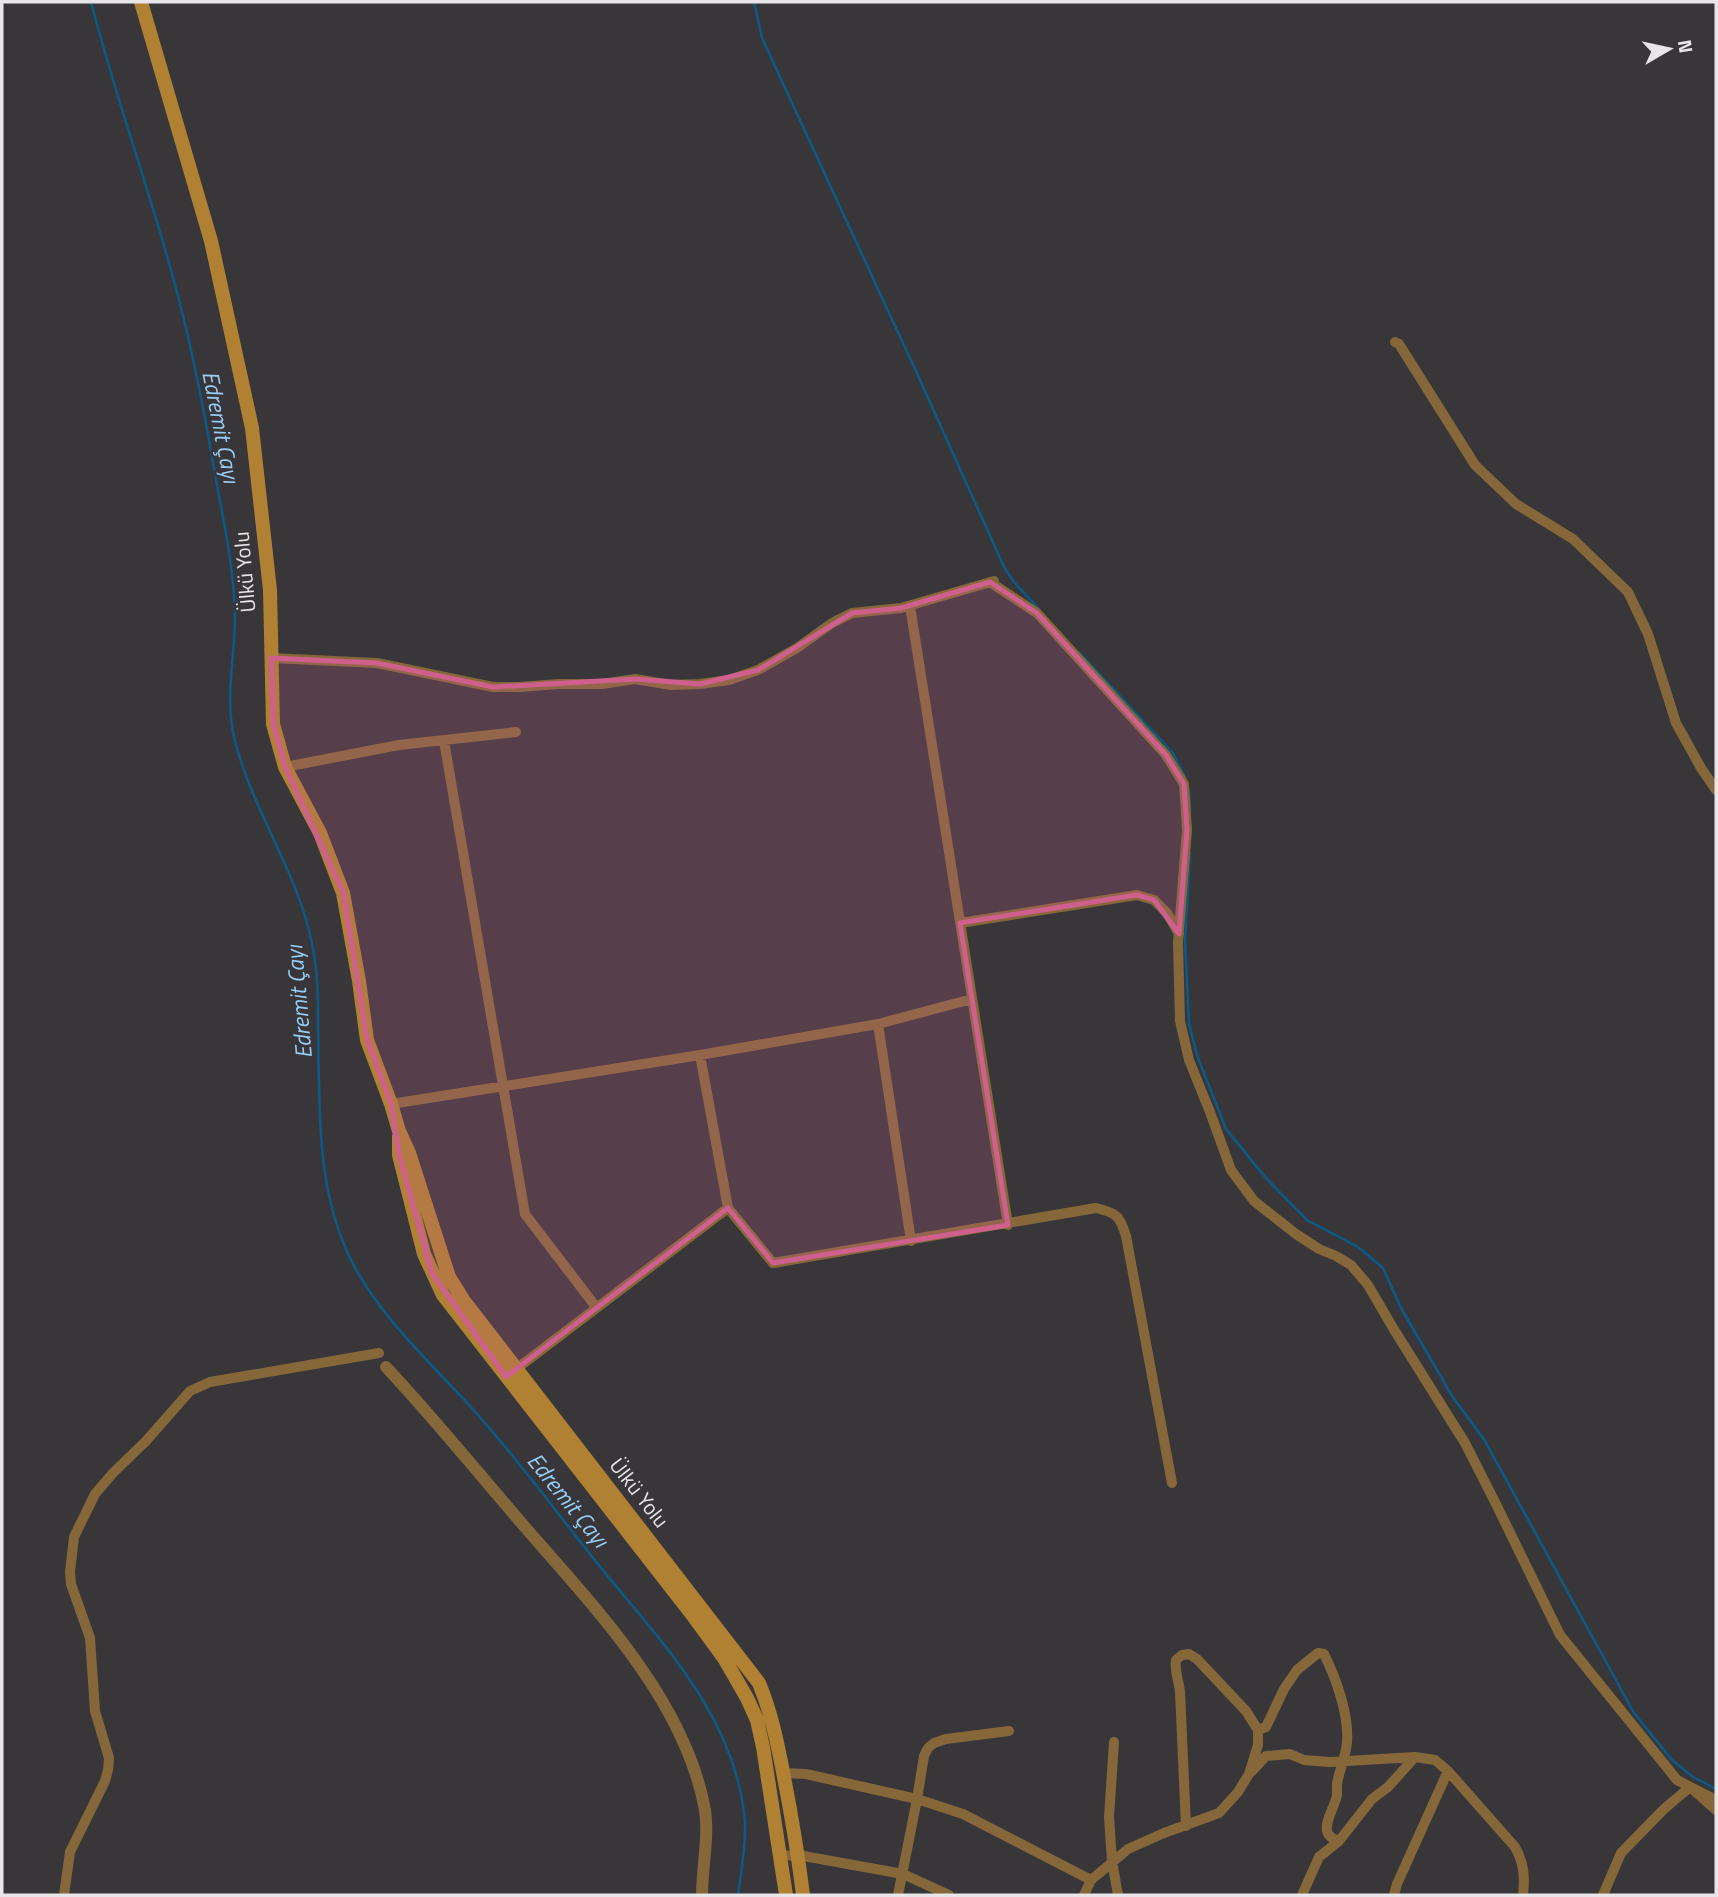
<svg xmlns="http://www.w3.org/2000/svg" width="1718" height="1897" viewBox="0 0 1718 1897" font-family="'Titillium Web',sans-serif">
<rect width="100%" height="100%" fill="#39363a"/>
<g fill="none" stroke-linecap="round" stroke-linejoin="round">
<!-- stream -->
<path stroke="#0a5b89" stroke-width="2.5" d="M91,2C114,92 146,180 171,270C189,334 202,398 213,463C222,514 234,565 235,617C235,659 224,699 235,741C253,812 298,872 312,944C318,971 318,999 318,1026C320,1105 315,1188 351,1260C380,1317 427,1359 469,1405C513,1453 552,1506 593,1558C656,1637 737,1715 745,1823C746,1848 741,1871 738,1895
M754,2L762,38L920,380L1004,567L1014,582L1039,609
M1079,652L1173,753L1185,777
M1189,790L1190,811
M1190,853L1185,941L1189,1024L1198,1058L1226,1129L1265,1177L1307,1220L1358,1247L1383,1268L1401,1308L1452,1396L1485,1441L1634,1713L1672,1760L1693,1777L1716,1789"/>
<!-- minor -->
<path stroke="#85673a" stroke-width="10" d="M1395,342L1399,344L1475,465L1516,504L1573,539L1628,592L1648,634L1676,723L1701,768L1716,790
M990,582L1037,613L1166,755L1184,784L1187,830L1178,942L1180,1021L1189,1060L1210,1112L1231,1170L1254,1201L1296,1234L1319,1249L1336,1256L1351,1265L1368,1285L1393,1328L1465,1443L1495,1502L1560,1635L1677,1780L1716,1800
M910,606L1008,1225
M271,658L377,663L493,687H520L558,684H602L635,679L671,685L700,684L729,680L758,670L797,648L832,623L852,613L901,608L994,581
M444,741L525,1214L596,1307
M285,767L399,745L516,732
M960,923L1137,895L1154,900L1167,913L1179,934
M878,1024L911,1241
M700,1055L728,1208L773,1263L1096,1208C1117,1213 1120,1216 1126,1236L1172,1483
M391,1104L700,1055L878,1024L972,999
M511,1373L728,1208
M1258,1730L1266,1727L1284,1689L1297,1670L1318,1653L1324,1654C1336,1678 1349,1714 1347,1742C1346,1757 1339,1770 1337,1784C1337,1788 1337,1791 1337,1795C1335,1807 1325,1819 1327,1831C1329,1838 1334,1839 1339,1841
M1114,1742L1109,1817L1112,1861L1118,1895
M1252,1771L1266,1756L1290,1754L1304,1760L1330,1762L1415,1757L1435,1760L1448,1771L1515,1847C1524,1863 1525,1877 1523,1895
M783,1773L806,1774L917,1799L963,1814L1091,1880
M780,1856L798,1855L903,1874L949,1895
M64,1895L70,1852L105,1781L108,1770L109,1758L95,1711L90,1638L71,1584L70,1572L74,1537L95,1494L113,1473L146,1441L190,1391L210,1382L379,1353
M898,1895L917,1799L924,1756L928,1748L934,1743L946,1739L1009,1731
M1084,1895L1091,1880L1128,1849L1164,1833L1219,1813L1238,1792L1249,1774L1258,1745V1730L1246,1711L1197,1659L1189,1654L1182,1655L1176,1660C1174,1670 1179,1681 1180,1692L1186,1826
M1302,1895L1319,1857L1339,1841L1372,1799L1388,1787L1415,1757
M1394,1895L1397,1884L1448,1771
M1603,1895L1621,1853L1664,1809L1690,1787L1716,1810"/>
<!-- tertiary -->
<path stroke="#85673a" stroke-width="12" d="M386,1367C432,1416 474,1468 518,1519C590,1603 682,1695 704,1805C710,1832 702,1867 702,1895"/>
<!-- secondary -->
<path stroke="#b08133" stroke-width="14" d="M141,2L211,241L252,428L270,590L273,724L285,767L320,833L343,893L359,981L367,1040L391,1104L399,1131L409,1153L449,1277L464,1301L759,1683C771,1712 777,1741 783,1772C791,1813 798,1854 803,1895
M399,1136V1155L424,1254L443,1295L694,1617L724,1658L747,1698L757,1720L763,1747L786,1895"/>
</g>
<!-- marked area -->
<path fill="#cf608d" fill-opacity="0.2" stroke="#cf608d" stroke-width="5" stroke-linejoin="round" d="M990,582L1037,613L1166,755L1184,784L1187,830L1179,934L1154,900L1137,895L960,923L1008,1225L773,1263L728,1208L506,1377L432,1274L399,1155L391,1104L367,1040L343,893L285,767L273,724L271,658L377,663L493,687L635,679L700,684L758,670L852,613L901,608Z"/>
<g text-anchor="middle" stroke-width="5" stroke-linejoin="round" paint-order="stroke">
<!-- street labels -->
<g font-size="21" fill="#e8e6e9" stroke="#39363a">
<text transform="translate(245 572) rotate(-95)" y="7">Ülkü Yolu</text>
<text transform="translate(639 1493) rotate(52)" y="7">Ülkü Yolu</text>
</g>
<!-- water labels -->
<g font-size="23" font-style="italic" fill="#98cef6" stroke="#39363a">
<text transform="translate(221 427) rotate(79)" y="8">Edremit Çayı</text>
<text transform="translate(299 1002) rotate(-95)" y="8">Edremit Çayı</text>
<text transform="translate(568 1500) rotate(51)" y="8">Edremit Çayı</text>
</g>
</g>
<!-- border -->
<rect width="1718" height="1897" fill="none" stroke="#e8e6e9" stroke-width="7"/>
<!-- north arrow -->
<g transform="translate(1669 49) rotate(81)" stroke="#39363a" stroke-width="5" paint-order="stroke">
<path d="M0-5L12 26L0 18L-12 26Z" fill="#e8e6e9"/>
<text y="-10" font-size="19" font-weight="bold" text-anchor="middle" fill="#e8e6e9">N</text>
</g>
</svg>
